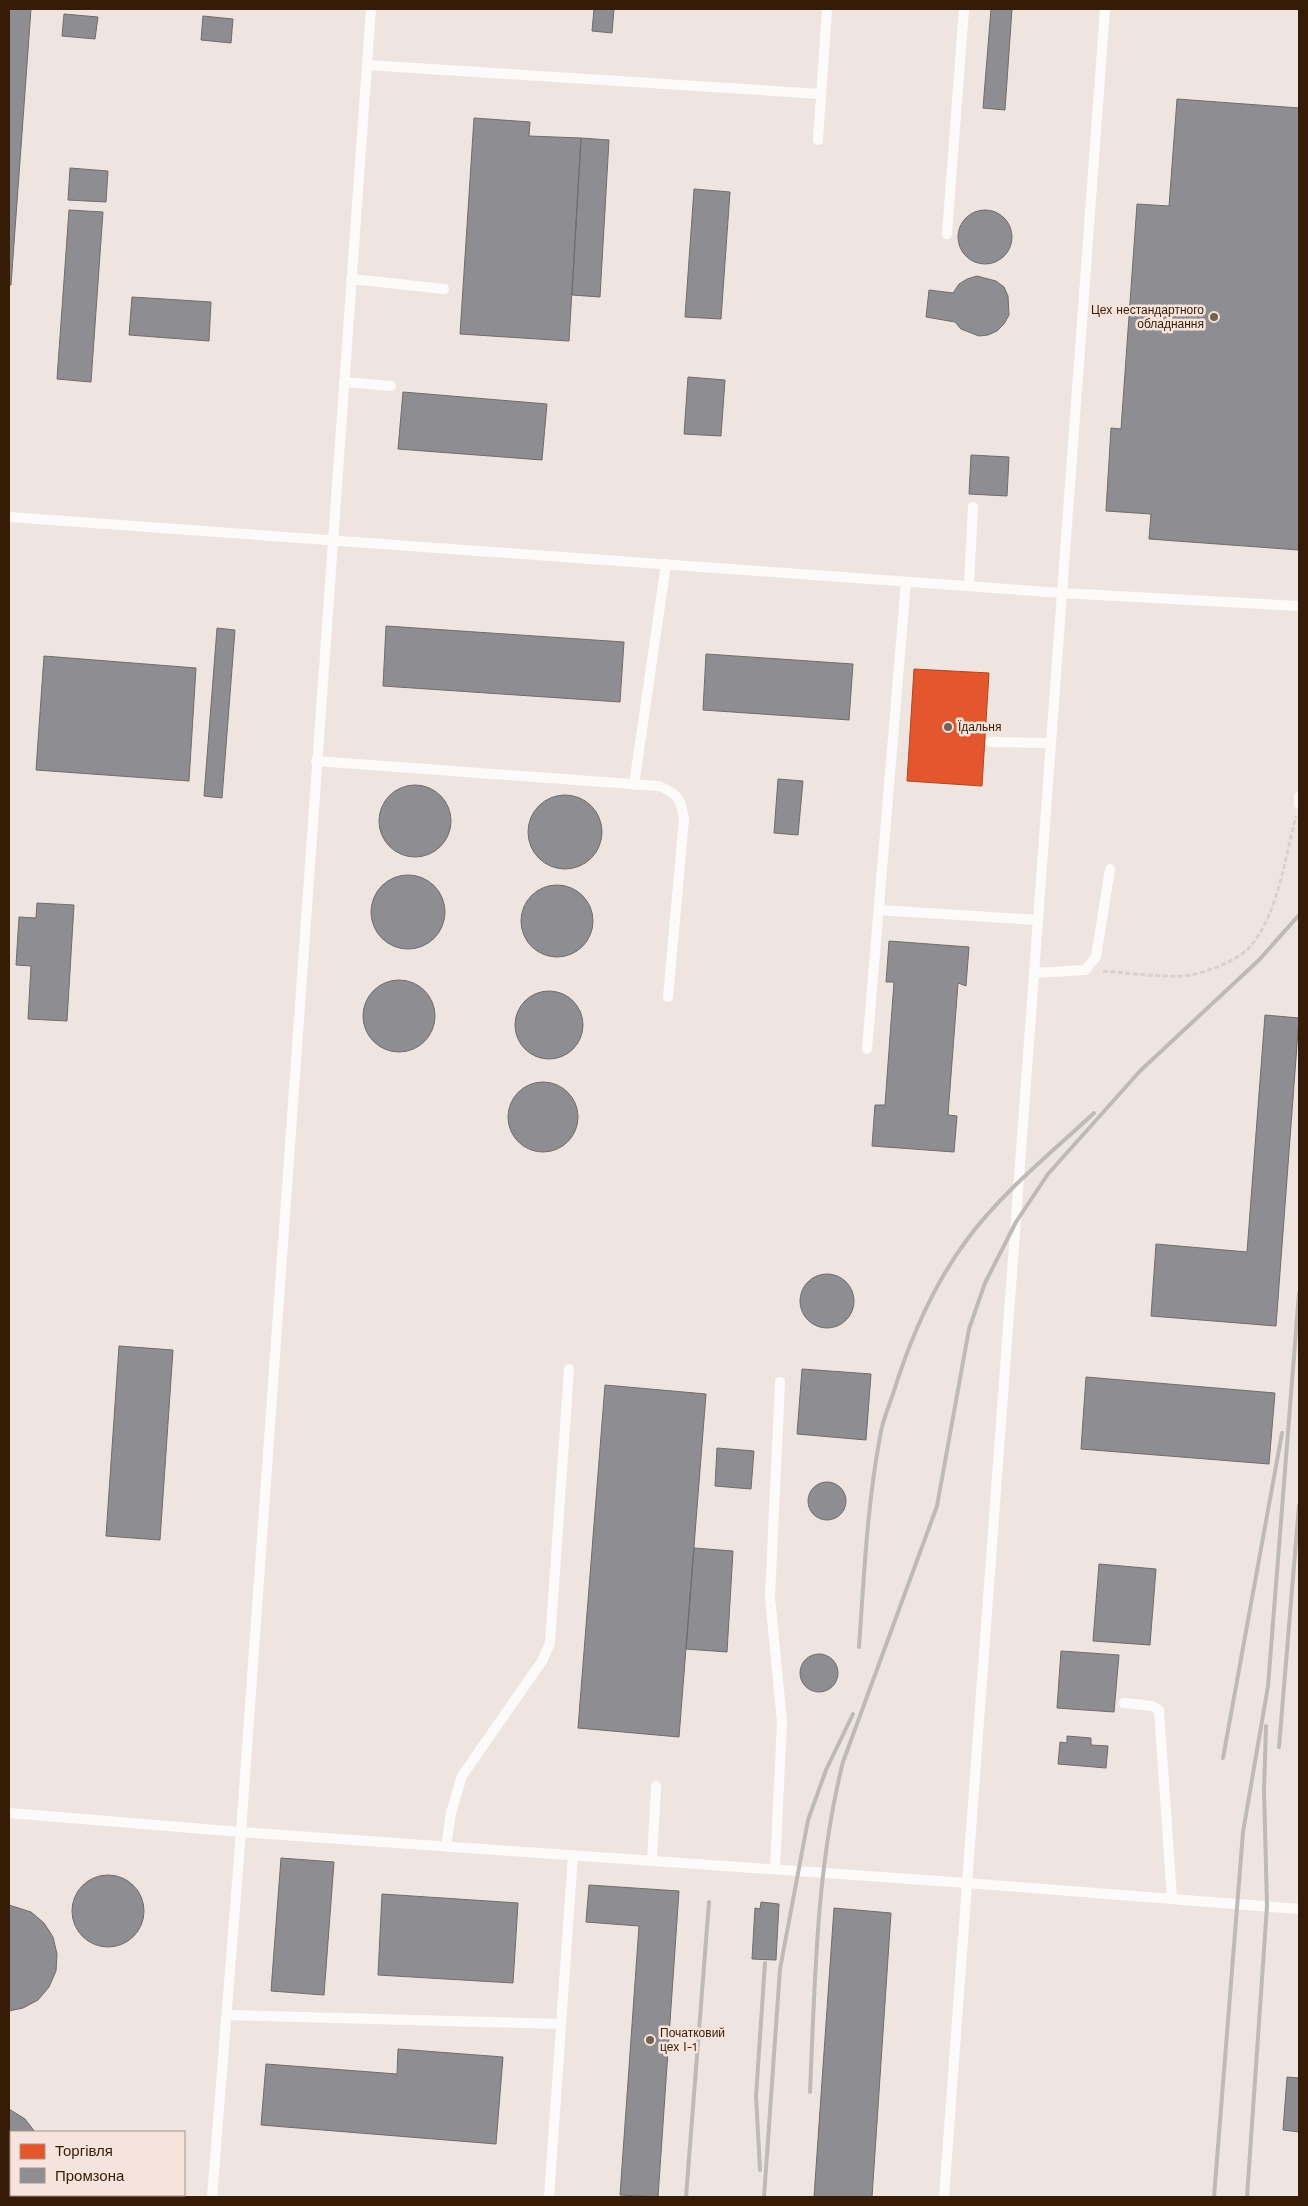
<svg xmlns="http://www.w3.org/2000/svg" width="1308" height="2206" viewBox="0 0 1308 2206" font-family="'Work Sans',sans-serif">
<rect width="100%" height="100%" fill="#eee5e1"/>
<!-- shops -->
<path fill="#e4572e" stroke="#b04522" d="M914,669L989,673L982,786L907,781Z"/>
<!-- industry -->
<path fill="#8d8d92" stroke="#736b68" d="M9,9H31L11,285H9Z
M594,9H614L612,33L592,31Z
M991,9H1012L1005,110L983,108Z
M64,14L98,17L95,39L62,36Z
M203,16L233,19L231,43L201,40Z
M1177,99L1299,108V550L1149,539L1151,514L1106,511L1111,428L1121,429L1137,204L1169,206Z
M474,118L530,122L529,136L581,138L569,341L460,334Z
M581,138L609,140L600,297L572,295Z
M70,168L108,171L106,202L68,200Z
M694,189L730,192L721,319L685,317Z
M958 237a27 27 0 1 1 54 0a27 27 0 1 1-54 0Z
M69,210L103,212L91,382L57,379Z
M977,276L996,281L1004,287L1008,296L1009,315L1004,324L997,331L988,335L979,336L961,329L955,322L926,317L929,290L953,293L959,284L967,279Z
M132,297L211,302L209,341L129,335Z
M688,377L725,380L721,436L684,434Z
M403,392L547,404L542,460L398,449Z
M971,455L1009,457L1007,496L969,494Z
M386,626L624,642L620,702L383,686Z
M217,628L235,630L222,798L204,796Z
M706,654L853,664L849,720L703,710Z
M44,656L196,668L189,781L36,770Z
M778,779L803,781L798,835L774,833Z
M379 821a36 36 0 1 1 72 0a36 36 0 1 1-72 0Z
M528 832a37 37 0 1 1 74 0a37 37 0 1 1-74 0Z
M371 912a37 37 0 1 1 74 0a37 37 0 1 1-74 0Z
M521 921a36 36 0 1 1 72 0a36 36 0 1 1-72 0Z
M37,903L74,905L67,1021L28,1019L31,966L16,965L19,917L36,918Z
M889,941L969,947L966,986L958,983L948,1115L957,1116L954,1152L872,1146L875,1105H885L894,982H886Z
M363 1016a36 36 0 1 1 72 0a36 36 0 1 1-72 0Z
M515 1025a34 34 0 1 1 68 0a34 34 0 1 1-68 0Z
M1265,1015L1299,1018L1276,1326L1151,1316L1156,1244L1247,1252Z
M508 1117a35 35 0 1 1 70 0a35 35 0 1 1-70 0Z
M800 1301a27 27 0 1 1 54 0a27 27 0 1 1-54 0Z
M119,1346L173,1350L160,1540L106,1536Z
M802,1369L871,1374L866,1440L797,1434Z
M1086,1377L1275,1393L1269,1464L1081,1449Z
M605,1385L706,1394L679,1737L578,1728Z
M717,1448L754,1451L751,1489L715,1486Z
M808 1501a19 19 0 1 1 38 0a19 19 0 1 1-38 0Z
M694,1548L733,1551L727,1652L686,1649Z
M1099,1564L1156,1569L1150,1645L1093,1641Z
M1061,1651L1119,1655L1114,1712L1057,1708Z
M800 1673a19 19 0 1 1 38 0a19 19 0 1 1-38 0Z
M1067,1736L1091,1738V1745L1108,1746L1106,1768L1058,1764L1060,1742L1067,1743Z
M281,1858L334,1862L324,1995L271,1991Z
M72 1911a36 36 0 1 1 72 0a36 36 0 1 1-72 0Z
M589,1885L679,1891L658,2197L620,2195L639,1926L586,1922Z
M382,1894L518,1903L513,1983L378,1975Z
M761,1902L779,1904L776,1960L752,1959L755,1908L760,1909Z
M9,1905L31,1912L44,1923L53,1937L57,1954L56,1971L49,1987L38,2000L23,2008L9,2011Z
M834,1908L891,1913L872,2197H814Z
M398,2049L503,2057L496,2144L261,2125L266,2064L397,2074Z
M1287,2077L1299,2078V2132L1283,2130Z
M9,2109L25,2119L35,2132H11V2195H26L24,2197H9Z"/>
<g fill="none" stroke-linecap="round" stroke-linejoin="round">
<!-- path -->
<path stroke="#d6d2d1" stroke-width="3" stroke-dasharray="5 2.5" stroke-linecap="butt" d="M1103,971C1129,973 1157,977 1183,976C1204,974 1242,960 1254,942C1279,907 1285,858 1296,816"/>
<!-- lane -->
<path stroke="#fcfbfa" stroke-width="10" d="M367,65L821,94
M818,140L827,9
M947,234L964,9
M351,279L444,289
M344,382L391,386
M9,517L1062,593L1299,606
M969,586L973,507
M991,742L1051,743
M316,761L659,786C678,794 681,799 684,819L668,997
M634,785L666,564
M1299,804V797
M879,910L1038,920
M1034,973L1085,970L1096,957L1110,869
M867,1049L906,582
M1124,1703L1152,1706L1159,1710L1172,1899
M9,1813L241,1832L967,1883L1299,1909
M446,1847L451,1813L462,1776L542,1661L550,1643L569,1369
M652,1861L656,1786
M775,1869L782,1722L770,1597L780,1382
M227,2015L561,2024
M212,2197L241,1832L371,9
M549,2197L573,1855
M944,2197L1105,9"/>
<!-- rail -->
<path stroke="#bebab7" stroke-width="4" d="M859,1647C864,1577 867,1506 880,1437C882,1422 888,1408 893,1394C910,1339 932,1287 966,1241C1001,1193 1050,1154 1094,1113
M1279,1747L1299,1505
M1223,1758L1282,1433
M810,2092C815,1982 816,1869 843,1762L937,1506L969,1329L985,1283L1016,1222L1048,1174L1140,1071L1259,960L1299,915
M760,2170L756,2096L765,1963
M686,2197L709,1902
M764,2197L780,1969L808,1820L826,1770L853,1714
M1214,2197L1243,1832L1268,1686L1299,1293
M1247,2197L1267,1906L1264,1790L1266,1726"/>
</g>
<!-- markers -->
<g fill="#766253" stroke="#f4e4db" stroke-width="2">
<circle cx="1214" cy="317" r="5"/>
<circle cx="948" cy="727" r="5"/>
<circle cx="650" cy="2040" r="5"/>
</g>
<g text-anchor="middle" stroke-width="5" stroke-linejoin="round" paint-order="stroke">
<!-- poi labels -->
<g font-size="12" fill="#361b07" stroke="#f4e4db" text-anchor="start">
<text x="1204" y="314" text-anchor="end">Цех нестандартного<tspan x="1204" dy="14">обладнання</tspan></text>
<text x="958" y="731">Їдальня</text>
<text x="660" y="2037">Початковий<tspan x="660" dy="14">цех І-1</tspan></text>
</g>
</g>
<!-- border -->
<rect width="1308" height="2206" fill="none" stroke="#361b07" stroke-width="20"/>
<!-- legend -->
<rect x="10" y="2131" width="175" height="65" fill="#f4e4db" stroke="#a89486"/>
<rect x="20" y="2144" width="25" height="15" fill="#e4572e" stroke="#a89486"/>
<text x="55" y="2156" font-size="15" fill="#361b07">Торгівля</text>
<rect x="20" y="2168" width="25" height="15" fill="#8d8d92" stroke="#a89486"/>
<text x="55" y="2181" font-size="15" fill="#361b07">Промзона</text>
</svg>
